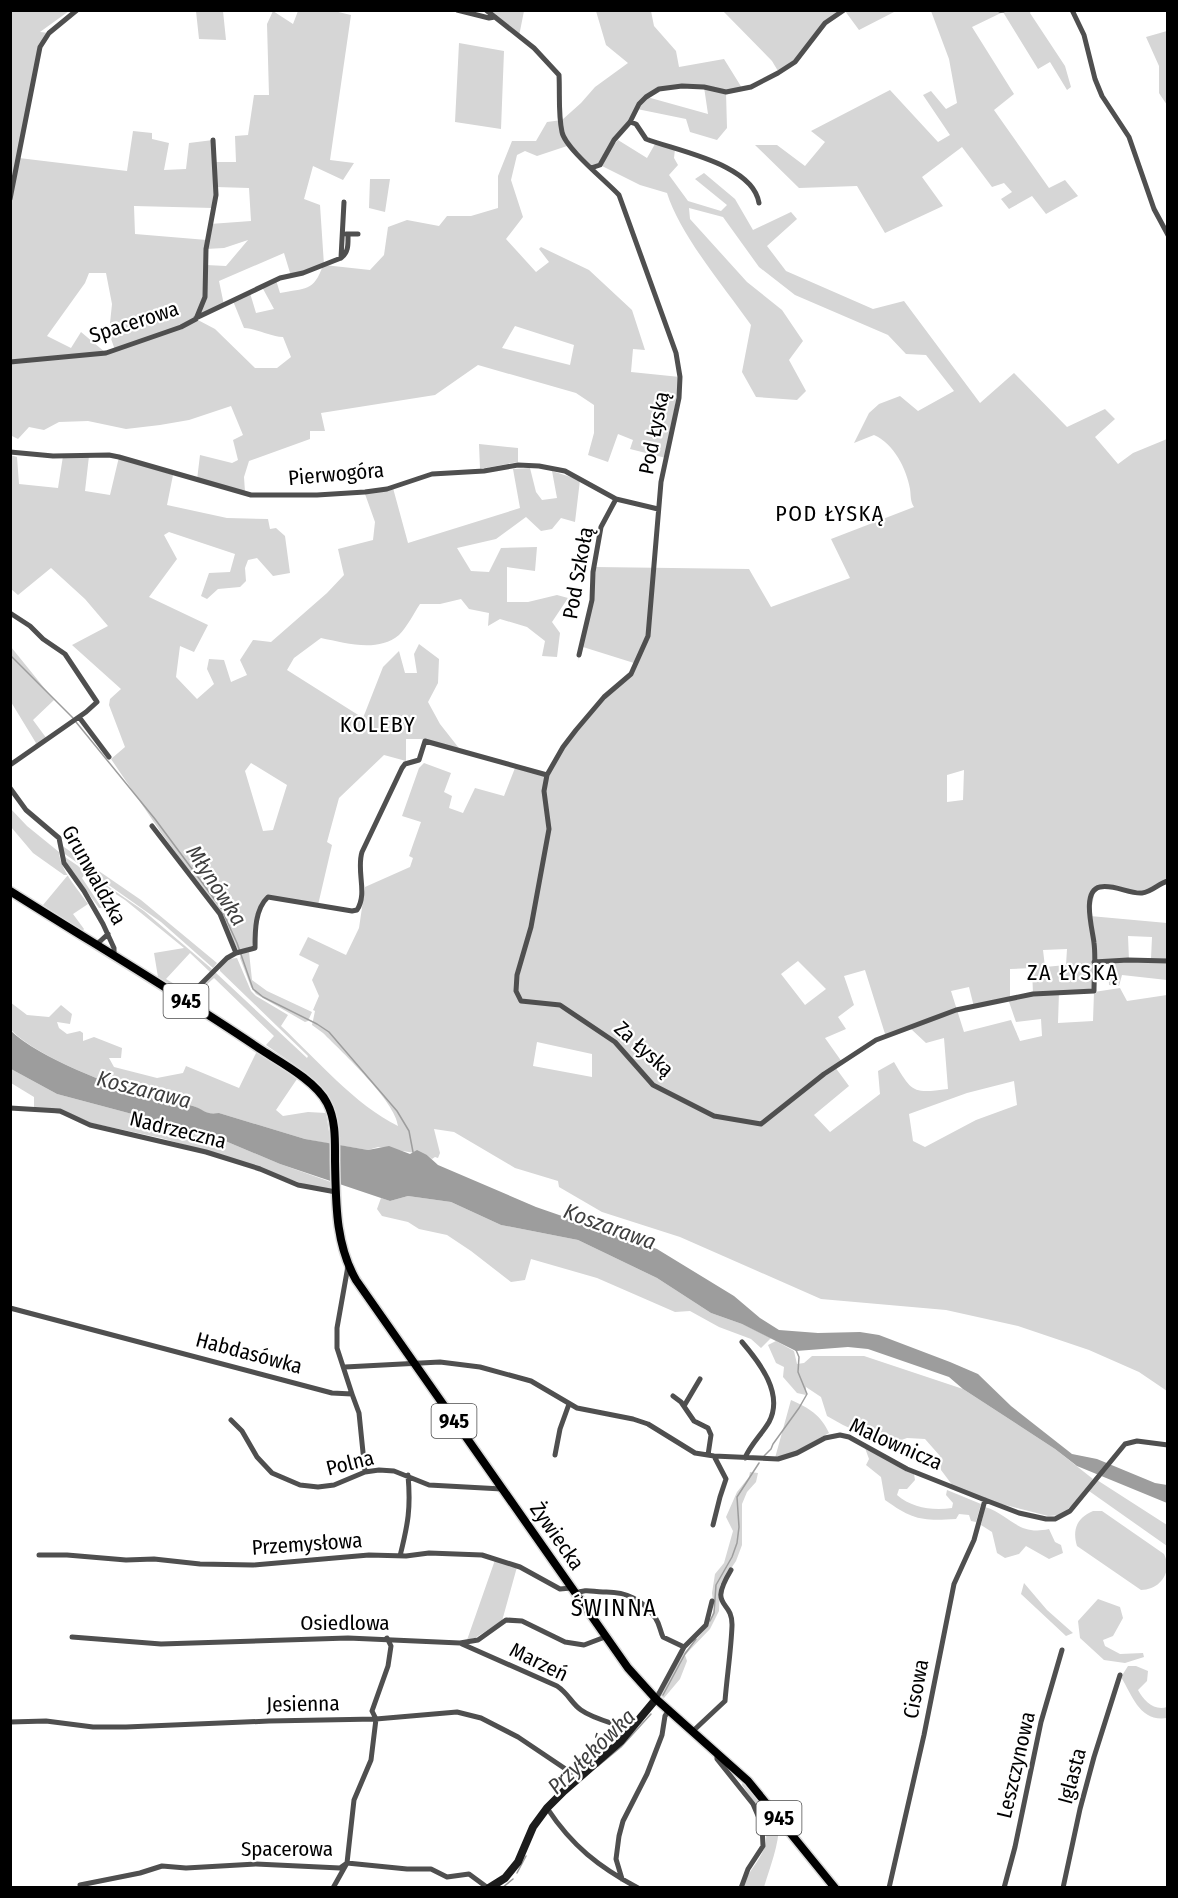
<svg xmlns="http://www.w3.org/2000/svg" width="1178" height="1898" viewBox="0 0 1178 1898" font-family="'Fira Sans Condensed',sans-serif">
<rect width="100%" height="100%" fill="#fff"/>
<!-- green -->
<path fill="#d6d6d6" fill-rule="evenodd" d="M10,11H69L40,32L49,33L40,47L19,158L127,171L133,131L152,133V139L169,143L164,170L186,169L189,143L213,140L214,162H236L235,136L248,135L254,95H269L267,24L273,11L293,24L298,11H334L351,15L330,160L354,163L343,180L313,166L304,199L320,205L324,265L370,270L384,255L388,227L407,220L439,226L447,216H471L498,208V176L512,141H536L547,122L562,120L581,103L595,87L628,63L606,45L596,11H651L654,26L676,51L679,67L724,59L742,88L726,92L727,128L717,140L690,132L686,119L637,109L611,148L618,140L647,158L655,144L675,149L674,158L678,165L669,175L688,201L721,211L727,205L695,179L704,173L735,199L753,230L791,212L797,219L767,246L786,271L873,309L904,301L980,403L1014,373L1067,427L1105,409L1115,419L1095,437L1118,464L1133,453L1167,439V881L1147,891L1098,887L1095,890L1090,916L1167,923V980L1122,975L1119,986L1109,985L1108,960L1095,962L1094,991L1059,992L1058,1023L1093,1021L1094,992L1120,988L1127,1001L1167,995V1391L1139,1372L1089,1350L1018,1326L946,1310L821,1299L680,1237L602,1212L559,1187L558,1181L515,1168L454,1132L434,1129L440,1153L438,1158L435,1157L432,1159L427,1155L378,1147L368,1150L338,1145C337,1130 337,1114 330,1100C321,1080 284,1058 266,1045L274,1036L214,978L203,988L201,985L215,972L307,1058L308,1056L220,971V968L228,959L237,958L251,991L256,996L288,1015L281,1026C316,1059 355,1105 398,1126C396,1102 342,1052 323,1033L312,1025L315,1011L313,1010L319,996L312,980L319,965L299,955L308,937L346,955L359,928L365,887L410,867L413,858L409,856L421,822L402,816L419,768L424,763L451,773L444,792L452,796L449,808L463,813L475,788L504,796L515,768L547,775C563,747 582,722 604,698C615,686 630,680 634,663L583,647L578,661L592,600L595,567L749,569L771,607L850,578L831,539L914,507C910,501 911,495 910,489C906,468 894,444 874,435L854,443L869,413L879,404L900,396L918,411L954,391L926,355L906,354L888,335L795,295L759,267L723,217L689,208L690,219L747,282L782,310L803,341L789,360L806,391L797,400L756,397L742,372L751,325C725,288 680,235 667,193L640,185L600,165L591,168L570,145L537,156L525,151L517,155L511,180L523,217L506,239L536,272L549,262L539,249L541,247L589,270L632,310L645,350L633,349L631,372L680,377L666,458L630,449L633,440L618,434L608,462L588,455L594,433V405L576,393L478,365L435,395L321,413L325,431H310V439L249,461L244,477L245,492L197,480L200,455L232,463L238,460L233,440L243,435L231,406L189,420L160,425L126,429L88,421L59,422L44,430L29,427L18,439L10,435ZM704,87L708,114L647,97L659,89ZM216,187L249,188L251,221L210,224L207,240L135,234L134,206L213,208ZM248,240L226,266L206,265V249L224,248ZM284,253L291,276L323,265C314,292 305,288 280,293L276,280L262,287L274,309L256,313L250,293L233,301L244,328C258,329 269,336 283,337L291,357L277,368H255L215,329L196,319L224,305L219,281ZM89,273H106L112,304L109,333L115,350L106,353L81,332L71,348L47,336L85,283ZM515,326L574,345L570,365L502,348ZM964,770L963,800L947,802V775ZM1128,936L1152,937L1151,959L1129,960ZM1067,949L1066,965L1045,967L1043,950ZM798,961L826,989L805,1005L781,974ZM1032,968L1033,994L1008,999L1016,1022L1041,1019L1042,1036L1020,1041L1011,1020L964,1032L951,991L969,987L974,1007L1010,997V969ZM865,970L886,1037L910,1028L926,1043L944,1038L948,1089C912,1094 912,1092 894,1062L878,1071L880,1094L830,1132L814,1115L849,1086L835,1067L842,1062L825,1038L846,1029L838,1017L854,1005L844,976ZM537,1042L592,1054V1077L533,1066ZM1014,1081L1017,1105L976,1120L925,1147L913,1141L909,1114L967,1093Z
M196,11H223L226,40L199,39Z
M486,11H524L519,36Z
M723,11H896L859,30L845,11L825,23L795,62L778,71L772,61Z
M931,11H1031L1030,13L1065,66L1071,87L1067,90L1050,62L1038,69L1003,12L972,27L1014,94L994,110L1049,188L1065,180L1078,196L1046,214L1032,196L1009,209L1001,199L1012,192L1004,183L992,187L962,147L922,177L943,206L885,233L857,186L799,188L755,145H777L805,166L825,142L811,131L890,90L938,142L950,135L923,95L931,91L946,109L957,103L949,59Z
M1167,31H1168L1167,105L1159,93V66L1146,37Z
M459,43L504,51L501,129L455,122Z
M370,179H390L385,212L369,208Z
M479,444L518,448V462L480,469Z
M10,455L17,457L19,484L58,488L63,456H89L85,491L110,495L119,457L173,475L167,505L227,518L268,519L270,529L276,528L285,536L290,573L273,576L257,558L248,560L245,568L246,581L240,587L218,589L207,599L201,596L209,573L230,572L235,554L169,532L164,535L177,559L149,597L208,625L194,652L180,646L176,677L197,699L214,684L207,669L209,659L224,660L231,682L247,675L240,660L253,640L271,642L327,593L344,575L338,549L373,540L375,522L365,494L393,488L408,543L520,508L513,469L530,468L536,492L542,500L557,498L552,471L580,480L575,522L561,518L552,529L541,531L526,517L496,539L457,548L471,571L489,572L501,548L537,547L535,571L507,567V602H528L557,595L568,598L552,622L560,633L557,657L542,656L545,641L527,627L500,619L488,626L489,613L469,609L461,599L440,604H420C414,613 407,627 399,635C377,653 346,643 321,638L294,658L287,670L363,718L383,667L399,651L405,673H417L414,654L419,644L439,659L438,683L428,702L440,724L462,752L421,739H406V761L384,755L339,798L327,842L332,845L318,905L268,897L263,903L252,946L238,951L221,915L162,834L111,759L125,747L109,705L110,699L121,689L72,645L108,626L85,599L51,568L18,595L11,589ZM251,763L287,785L273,830L263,831L245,771Z
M11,647L54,700L33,720L47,739L28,753L36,743L11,702Z
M10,808L27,826L59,852C60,870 78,889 88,904L73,914L84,929L82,932L43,905L68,875H64L33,853L11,827Z
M61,845L141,900L217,963L213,968L161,922L62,852Z
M65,857L144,911L212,969L210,972L190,953L166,979L188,992L186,994L158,977L154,953L184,948L125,900L85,874L82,878L102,908H99L67,864Z
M249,952L252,980L267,991L312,1012L308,1021L305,1022L256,994L251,987L240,958L241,954Z
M10,1002L27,1015L49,1017L61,1005L72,1014L70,1024L57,1022L59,1028L67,1034L80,1031L83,1033V1041L94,1037L122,1048L121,1058H109L114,1067L157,1078L183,1073L186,1066L239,1088L257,1051L297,1079L276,1110L283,1116L308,1112L326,1113L331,1144L305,1139L219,1113C205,1115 205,1111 193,1106C180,1102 166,1102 152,1098C112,1085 40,1059 11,1030Z
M11,1069L57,1094L211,1135L280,1164L331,1182L332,1190L310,1186L206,1151L161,1138L91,1123L80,1118L34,1109V1097L11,1083Z
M408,1196L451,1202L501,1225L578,1240L657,1278L711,1313L742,1324L771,1338L761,1348L751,1339L719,1327L690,1311L675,1312L597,1278L531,1259L525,1280L511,1282L471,1251L447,1235L419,1229L408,1222L382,1216L377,1209L381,1198L390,1201Z
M776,1341L794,1351L797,1364L804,1363L812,1356H864L963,1389L1055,1449L1093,1479L1072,1505L1062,1515L1048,1516L993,1502L953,1486L941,1470L940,1456L925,1439L907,1438L887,1445L843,1425L827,1416L821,1397L806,1387V1395L797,1393L783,1377L784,1367L776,1363L768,1345Z
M791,1400C809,1408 821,1415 829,1433L795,1452L775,1458Z
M865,1448L914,1474L915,1480L907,1489H899L897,1495C912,1508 933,1511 952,1508L953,1503L946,1495L947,1490L981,1504L976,1522L971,1521L969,1515L959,1514L956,1519C922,1521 913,1520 885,1500L881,1477L866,1465L869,1459Z
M750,1472L758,1473L756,1482L747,1492L742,1504V1545L736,1561L720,1585L719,1611L710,1629L685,1655L687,1661L680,1679L664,1698L660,1695L682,1655L708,1626L714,1609L712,1593L715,1574L724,1563L733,1531L726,1517L737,1492L749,1477Z
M1097,1480L1167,1525V1546L1089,1491Z
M985,1507C1011,1515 1017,1536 1049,1529L1055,1542L1061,1545L1063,1553L1049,1559L1026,1546L1019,1554L1005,1558L997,1553L992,1532L981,1525Z
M1093,1511H1102L1164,1554C1173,1572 1160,1590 1141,1590L1077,1546C1072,1529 1077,1518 1093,1511Z
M495,1560L517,1567L502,1621L475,1638L467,1640Z
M1024,1583L1047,1610L1073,1633L1066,1636L1021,1594Z
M1098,1599L1120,1607L1123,1618L1113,1636L1103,1640L1105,1646L1120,1654L1143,1653L1144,1657L1125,1663L1104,1660L1080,1638L1078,1621Z
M1128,1666H1136L1148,1671L1147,1681L1138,1690C1144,1701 1154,1711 1167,1707V1718C1140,1722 1133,1697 1121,1677Z
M743,1780L779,1824C779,1845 770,1867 764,1887H742C747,1873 760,1861 765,1846C771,1825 753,1801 742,1785Z"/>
<!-- water -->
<path fill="#9d9d9d" d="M10,1030C40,1059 112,1085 152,1098C166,1102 180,1102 193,1106C205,1110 205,1115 219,1113L305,1139L368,1150L389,1146L410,1154L417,1150L427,1155L438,1165L536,1207L657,1249L734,1296L760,1318L779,1330L818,1333L860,1332L879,1335L950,1362L978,1374L1011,1406L1072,1454L1097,1459L1155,1483L1167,1485V1503L1077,1466L1055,1449L963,1389L949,1377L868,1349L848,1347L796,1351L742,1324L711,1313L657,1278L578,1240L501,1225L451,1202L408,1196L390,1201L381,1198L280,1164L211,1135L57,1094L11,1069Z"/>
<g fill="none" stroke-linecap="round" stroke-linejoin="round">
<!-- stream -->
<path stroke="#9d9d9d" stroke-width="1.5" d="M10,655L73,718
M76,722L155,819L221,908L237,943L253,989L263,997L317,1024L329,1032L397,1111L409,1131L413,1152
M764,1456L771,1449L773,1444L799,1408L807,1394L798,1372L799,1357L796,1350
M710,1621L714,1613L716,1585L732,1557L737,1543L739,1527L737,1497L759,1463
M663,1695L685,1654L696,1639
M598,1766L621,1747L651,1714
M517,1873L526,1856
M502,1888L513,1879"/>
<!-- primary casing -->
<g stroke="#dbdbdb" stroke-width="11">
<path id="primary" d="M10,891C94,944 179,994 260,1049C280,1062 316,1081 327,1103C336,1120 335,1141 335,1161C336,1202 335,1243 356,1280L628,1668L656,1699L748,1781L835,1888"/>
</g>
<!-- street -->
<path stroke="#4f4f4f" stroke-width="5" d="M457,10L489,18L495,17
M486,10L534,48L559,75C560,93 558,114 562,132C565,148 606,181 619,195L676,353L680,377L679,398L661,482L648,636L631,674L604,697L576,730L563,747L547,775L544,791L549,829L531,927L517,975L516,991L521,1001L560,1005L615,1042L653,1085L714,1116L761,1124L824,1074L876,1040L956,1010L1033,994L1094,991C1094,975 1096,958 1094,943C1093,931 1081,891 1100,887C1114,884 1129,894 1142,893C1152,892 1159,883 1168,881
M1000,10H1003
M1072,10L1084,35L1095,79L1102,96L1129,137L1154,209L1168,235
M630,122L636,124L646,139C677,151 753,164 759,203
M591,168L600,165L614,140L630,122L639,104L646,97L659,89L682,86L704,87L726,92L751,87L778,73L795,62L825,23L844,10
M10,199L40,47L49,33L77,10
M346,234H358
M341,258C349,252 348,244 348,234
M196,318L280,278L303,273L341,258L344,202
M10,362L106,353L181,327L196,319L205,297L206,249L216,195L213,140
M10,452L53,456L109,455L119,457L251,495H317L365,492L387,489L432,474L484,471L518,465L539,466L565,471L616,499L658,509
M10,613L30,626L43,639L65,654L97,702L86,712L10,765
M579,655L592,600L593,572L601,527L616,499
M79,717L109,757
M10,788L26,810L59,838L64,863L84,891L103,924L114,948V956
M152,826L220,914L236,953
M96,945L108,934
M1094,962L1128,960L1168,961
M185,1000L227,958L236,953L255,948C255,931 255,909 268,897L352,911L357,910C368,893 356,871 362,852L402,768L405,764L419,760L425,741L547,775
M10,1108L60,1111L90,1125L206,1152L260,1169L298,1185L336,1192
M10,1308L332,1393L352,1394L337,1348V1328L348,1266
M742,1342C760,1363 784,1394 769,1422C762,1434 750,1445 745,1458
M345,1367L440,1362L480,1367L531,1381L577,1408L633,1419L648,1424L695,1453L714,1456L778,1459L797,1453L825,1438L840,1435L849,1437L907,1469L985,1500L1019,1513L1046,1519H1055L1070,1511L1125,1444L1137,1441L1168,1445
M352,1394L359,1413L365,1472
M673,1396L681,1402L694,1421L708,1428L711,1435L708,1455
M684,1406L700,1379
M231,1420L242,1431L257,1457L272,1473L300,1485L318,1487L334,1485L365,1472L379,1470L394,1471L429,1485L502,1489
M555,1455L560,1429L569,1404
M713,1525L720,1497L726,1479L714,1456
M39,1555H67L126,1560L154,1559L200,1564L253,1565L369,1555L406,1556L429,1553L482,1555L520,1567L560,1589L571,1588
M400,1556C408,1524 411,1508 408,1475
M575,1594C586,1588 592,1592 603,1592C625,1591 644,1600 656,1619C660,1625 660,1631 663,1637L684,1647
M72,1637L161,1644L348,1638L460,1643L478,1640L506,1620L522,1621L565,1642L584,1645L605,1637
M462,1644L557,1686C569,1694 571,1703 581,1710C595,1720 615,1723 631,1730
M656,1699L684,1647L706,1625L712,1601
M10,1722L46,1721L93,1727H126L269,1721L376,1719L457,1712L481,1718L518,1737L579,1778
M693,1731L725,1701C727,1676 731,1651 732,1626C733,1598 707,1610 731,1570
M717,1754V1759L753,1804L762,1825L763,1846L748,1869L741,1888
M547,1808C572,1846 599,1867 638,1888
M622,1879L616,1859L619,1836L623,1821L647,1774L662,1735L665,1716L669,1710
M80,1885L140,1873L162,1866L186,1868L256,1864L340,1868L347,1863L407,1869H431L447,1877L469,1874L488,1888
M333,1888L347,1863L354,1800L371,1760L376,1719L372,1711L388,1666L391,1646L387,1638
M889,1888L924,1735L954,1584L974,1540L985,1500
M1004,1888L1015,1847L1041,1722L1062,1650
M1063,1888L1080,1809L1094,1757L1120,1675"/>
<!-- secondary -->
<path stroke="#1c1c1c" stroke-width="8" d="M489,1888L505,1878L518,1862L533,1827L547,1808L564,1791L621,1741L656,1699"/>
<!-- primary -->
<use href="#primary" stroke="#000" stroke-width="8"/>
</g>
<g text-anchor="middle" stroke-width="4.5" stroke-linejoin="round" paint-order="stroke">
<!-- shield labels -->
<g fill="#fff" stroke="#4c4c4c" stroke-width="1.5">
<rect x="163.5" y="984" width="45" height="34" rx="4.5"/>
<rect x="431.5" y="1404" width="45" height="34" rx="4.5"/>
<rect x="756.5" y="1801" width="45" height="34" rx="4.5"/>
</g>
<g font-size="20" font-weight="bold" fill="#000">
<text x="186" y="1008">945</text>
<text x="454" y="1428">945</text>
<text x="779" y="1825">945</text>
</g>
<!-- street labels -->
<g font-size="21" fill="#000" stroke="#fff">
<text transform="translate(134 322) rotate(-18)" y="7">Spacerowa</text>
<text transform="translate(654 433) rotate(-79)" y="7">Pod Łyską</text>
<text transform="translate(336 474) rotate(-5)" y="7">Pierwogóra</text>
<text transform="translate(578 573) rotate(-80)" y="7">Pod Szkołą</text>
<text transform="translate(94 875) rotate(61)" y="7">Grunwaldzka</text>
<text transform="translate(644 1049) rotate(42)" y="7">Za Łyską</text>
<text transform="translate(178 1130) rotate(14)" y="7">Nadrzeczna</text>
<text transform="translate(249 1353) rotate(15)" y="7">Habdasówka</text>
<text transform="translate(896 1444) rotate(24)" y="7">Malownicza</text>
<text transform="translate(350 1463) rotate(-14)" y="7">Polna</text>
<text transform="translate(557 1536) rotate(55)" y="7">Żywiecka</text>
<text transform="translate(307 1544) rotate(-4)" y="7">Przemysłowa</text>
<text x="345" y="1630">Osiedlowa</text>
<text transform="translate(539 1662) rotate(26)" y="7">Marzeń</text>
<text transform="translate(916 1689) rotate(-79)" y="7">Cisowa</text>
<text transform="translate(303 1704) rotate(-1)" y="7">Jesienna</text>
<text transform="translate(1016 1765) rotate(-77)" y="7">Leszczynowa</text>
<text transform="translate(1072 1776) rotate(-75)" y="7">Iglasta</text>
<text x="287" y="1856">Spacerowa</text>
</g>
<!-- neighbourhood labels -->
<g font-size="22" letter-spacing="1.5" fill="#000" stroke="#fff">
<text x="830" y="521">POD ŁYSKĄ</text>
<text x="378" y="732">KOLEBY</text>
<text x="1073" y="980">ZA ŁYSKĄ</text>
</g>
<!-- water labels -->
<g font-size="22" font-style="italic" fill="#3e3e3e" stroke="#fff">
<text transform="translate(217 885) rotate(57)" y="8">Młynówka</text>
<text transform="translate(144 1089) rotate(14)" y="8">Koszarawa</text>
<text transform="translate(610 1226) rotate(20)" y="8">Koszarawa</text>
<text transform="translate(591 1751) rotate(-44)" y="8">Przyłękówka</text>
</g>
<!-- quarter labels -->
<g font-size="24" letter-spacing="1.5" fill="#000" stroke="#fff">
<text x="614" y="1616">ŚWINNA</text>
</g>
</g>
<!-- border -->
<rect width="1178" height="1898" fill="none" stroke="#000000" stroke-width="24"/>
</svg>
